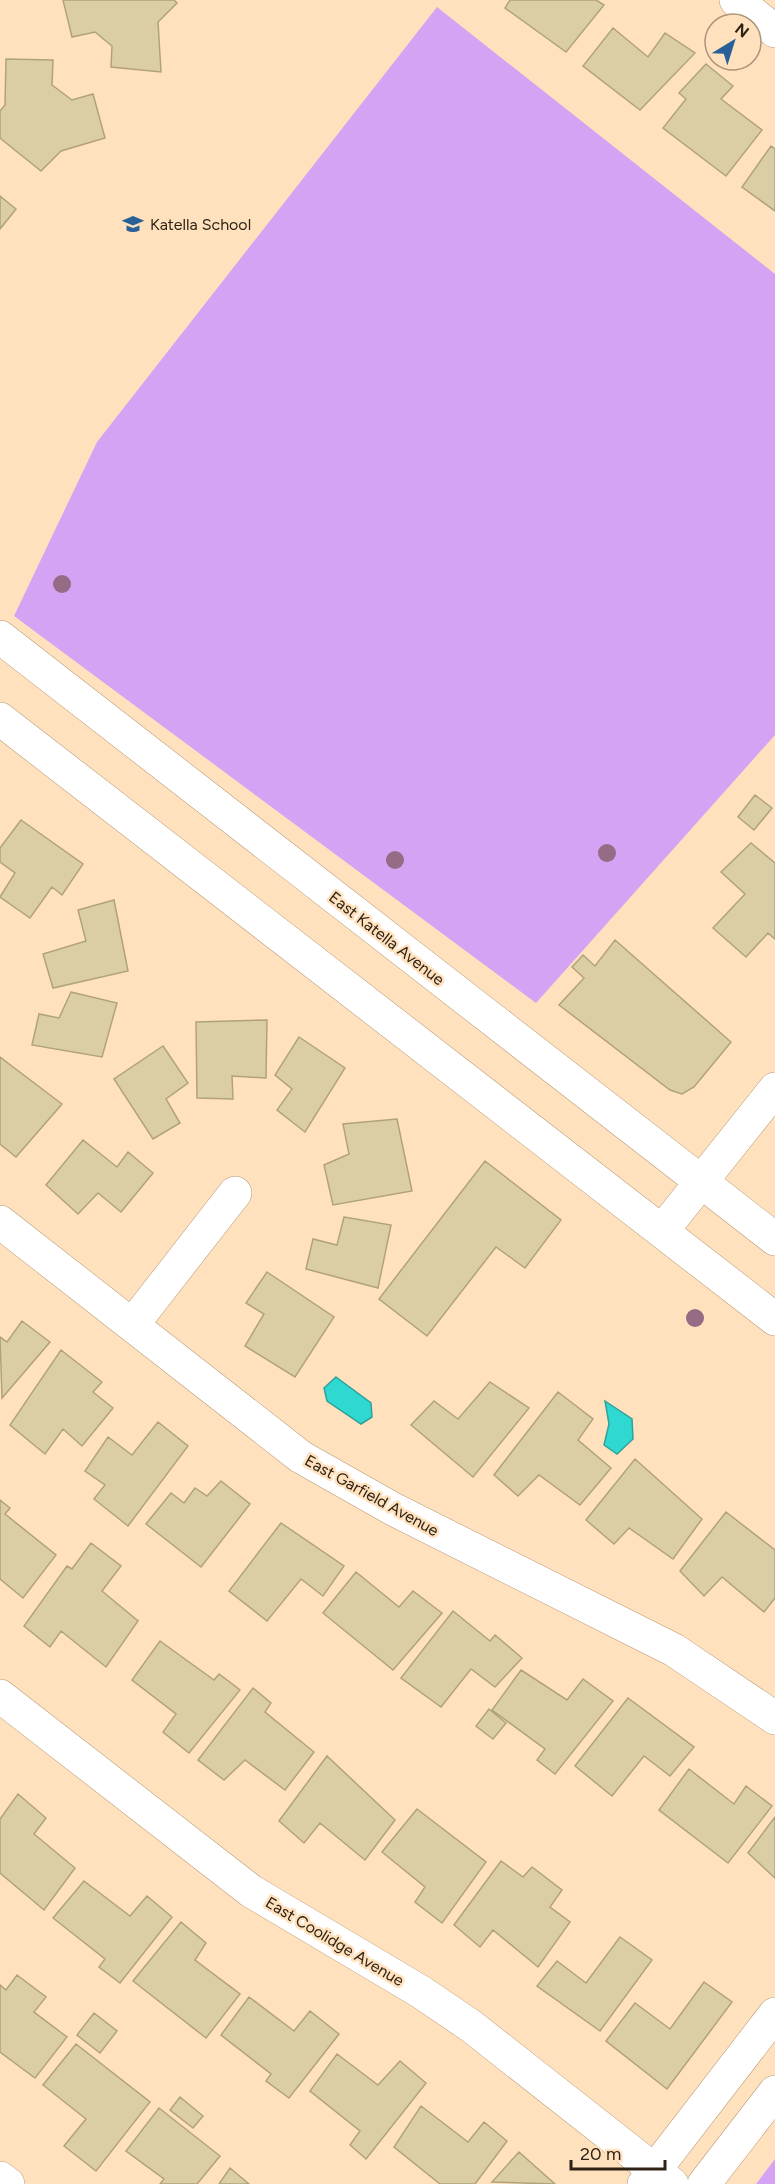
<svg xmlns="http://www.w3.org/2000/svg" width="775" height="2184" viewBox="0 0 775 2184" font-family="Figtree,sans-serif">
<rect width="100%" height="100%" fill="#ffe1bd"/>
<!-- green -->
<path fill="#d4a3f3" d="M437,7L775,274V735L536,1003L14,616L97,442Z
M775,2159V2184H756Z"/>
<!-- water -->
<path fill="#30d8d2" stroke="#2fa299" stroke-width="1.5" d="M336,1377L371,1403L372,1417L361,1424L327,1401L324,1388Z
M605,1401L632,1419L633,1439L617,1454L604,1445L609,1424Z"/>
<!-- building -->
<path fill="#dccea4" stroke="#b0a37b" stroke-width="1.5" d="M63,0H174L177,3L158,22L161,72L111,67L112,46L95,32L72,37Z
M510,0H596L604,5L566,52L505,8Z
M613,28L648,57L665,33L695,53L640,110L583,66Z
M6,59L53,60L52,85L72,100L93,94L105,138L61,151L41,171L0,138V111L5,105Z
M706,64L733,86L721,99L762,130L726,176L663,128L686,99L679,93Z
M771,146L775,149V211L742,187Z
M0,196L16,209L0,229Z
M755,795L772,808L754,830L738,817Z
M21,820L83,864L62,895L52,887L30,918L0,897L15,873L0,862V848Z
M751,843L775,863V939L768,933L746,957L713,928L745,894L721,872Z
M114,900L128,971L53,988L43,954L86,941L78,910Z
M615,940L731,1042L694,1087L682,1094L670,1090L559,1005L584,978L572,967L583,955L595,966Z
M71,992L117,1003L102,1057L32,1045L39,1014L59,1018Z
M267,1020L266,1078L232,1076L233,1099L197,1098L196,1022Z
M299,1037L345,1068L305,1132L277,1110L292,1089L275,1075Z
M163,1046L188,1083L166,1099L180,1123L153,1139L114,1079Z
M0,1057L62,1104L16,1157L0,1144Z
M397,1119L412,1191L333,1205L324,1165L349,1154L343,1124Z
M83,1140L117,1167L128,1152L153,1173L121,1212L98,1193L78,1214L46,1185Z
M485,1161L561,1220L525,1268L496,1247L427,1336L379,1299Z
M344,1217L391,1225L378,1288L306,1269L313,1239L337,1245Z
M267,1272L334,1317L295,1377L245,1346L264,1314L246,1303Z
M22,1321L50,1342L2,1398L0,1337L7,1342Z
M61,1350L102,1382L93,1392L113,1408L82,1446L63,1429L45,1454L10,1425Z
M490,1382L529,1408L473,1477L411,1425L434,1401L458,1419Z
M558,1392L593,1419L578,1440L611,1468L580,1505L539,1475L518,1496L494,1475Z
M158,1422L188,1446L128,1526L94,1499L105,1485L85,1471L108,1437L132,1455Z
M635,1459L702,1519L673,1559L629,1528L614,1544L586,1520Z
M221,1481L250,1504L201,1567L146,1524L171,1493L184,1503L195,1488L207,1496Z
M0,1500L10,1508L5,1514L56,1555L23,1598L0,1579Z
M726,1512L775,1550V1598L764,1612L722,1577L704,1596L680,1571Z
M281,1523L344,1566L323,1596L301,1579L267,1621L229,1591Z
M91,1543L121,1566L102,1591L138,1621L106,1667L61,1631L50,1647L24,1626L67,1566L72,1569Z
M356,1572L399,1607L413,1591L442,1613L393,1670L323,1613Z
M453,1611L490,1641L495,1635L522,1658L495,1687L471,1669L441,1707L401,1678Z
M160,1641L214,1680L219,1674L240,1690L189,1753L163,1732L176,1714L132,1680Z
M521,1670L567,1700L583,1679L613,1701L555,1774L537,1760L545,1749L492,1710Z
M253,1688L271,1703L265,1712L314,1752L285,1790L245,1760L224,1780L198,1760Z
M628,1698L694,1747L670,1776L644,1756L612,1796L575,1766Z
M489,1709L506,1723L493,1739L476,1726Z
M327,1756L395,1820L365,1860L320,1823L304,1843L279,1821Z
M689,1769L734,1804L746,1786L772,1806L728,1863L659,1810Z
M18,1794L46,1818L34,1834L75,1868L44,1910L0,1873V1819Z
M417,1809L486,1862L442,1923L415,1902L425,1887L382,1852Z
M775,1817V1878L748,1853Z
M501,1861L523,1877L532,1867L562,1890L550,1907L570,1922L538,1967L493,1930L480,1947L454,1925Z
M84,1881L130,1916L147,1896L172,1917L120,1983L99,1967L105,1959L53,1918Z
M181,1922L206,1943L195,1960L240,1994L206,2038L133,1981Z
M620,1937L652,1960L600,2031L537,1986L557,1961L586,1983Z
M17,1975L46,1997L34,2012L67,2037L35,2078L0,2052V1985L6,1990Z
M704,1982L732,2002L667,2089L606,2041L635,2003L670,2029Z
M249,1997L294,2031L310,2011L339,2034L289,2098L266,2081L271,2074L221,2035Z
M94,2013L117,2031L100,2053L77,2035Z
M76,2044L150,2102L96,2171L64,2146L86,2119L43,2085Z
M337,2054L378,2085L400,2061L426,2083L366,2159L350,2145L360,2131L310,2091Z
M180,2097L203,2116L193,2128L170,2110Z
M421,2106L468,2142L484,2122L507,2141L475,2184H440L394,2147Z
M159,2108L220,2156L197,2184H160L164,2179L126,2151Z
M519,2152L555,2184L492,2182Z
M230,2168L249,2184H219Z"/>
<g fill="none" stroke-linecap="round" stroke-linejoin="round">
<!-- street casing -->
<g stroke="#b79a79" stroke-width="34">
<path id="street" d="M736,0L775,31
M0,1222L301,1457L393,1509L674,1650L775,1718
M662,1231L775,1089
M133,1324L235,1193
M0,1696L251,1891L421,1992L471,2026L672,2184
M0,2178L8,2184"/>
</g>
<!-- secondary casing -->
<g stroke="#b79a79" stroke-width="34">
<path id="secondary" d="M644,2184L775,2014
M704,2184L775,2092"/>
</g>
<!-- primary casing -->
<g stroke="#b79a79" stroke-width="34">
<path id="primary" d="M0,637L775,1239
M0,719L775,1319"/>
</g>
<!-- street -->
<use href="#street" stroke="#fff" stroke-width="33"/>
<!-- secondary -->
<use href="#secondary" stroke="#fff" stroke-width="33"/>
<!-- primary -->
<use href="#primary" stroke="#fff" stroke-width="33"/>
</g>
<!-- trees -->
<g fill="#956b85">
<circle cx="62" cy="584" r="9"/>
<circle cx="607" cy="853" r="9"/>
<circle cx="395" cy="860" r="9"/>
<circle cx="695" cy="1318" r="9"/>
</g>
<!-- icons -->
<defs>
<g id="school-bare" transform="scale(1.62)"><path d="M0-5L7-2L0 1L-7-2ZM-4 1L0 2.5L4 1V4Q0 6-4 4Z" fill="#296098" stroke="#ffe1bd" stroke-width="2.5" paint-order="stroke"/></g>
</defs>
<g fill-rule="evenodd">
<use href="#school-bare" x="133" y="224"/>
</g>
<g text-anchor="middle" stroke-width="5" stroke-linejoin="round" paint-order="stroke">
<!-- poi labels -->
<g font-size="16" fill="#2e2315" stroke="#ffe1bd" text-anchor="start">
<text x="150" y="230">Katella School</text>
</g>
<!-- street labels -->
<g font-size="16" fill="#2e2315" stroke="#ffe1bd">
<text transform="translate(387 938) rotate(38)" y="6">East Katella Avenue</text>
<text transform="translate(372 1495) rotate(29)" y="6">East Garfield Avenue</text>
<text transform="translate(335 1941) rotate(31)" y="6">East Coolidge Avenue</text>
</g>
</g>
<!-- north arrow -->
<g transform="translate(733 42) rotate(38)"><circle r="28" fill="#ffe1bd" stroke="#ab957a" stroke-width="1.5"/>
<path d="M0-4.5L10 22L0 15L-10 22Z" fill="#296098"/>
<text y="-9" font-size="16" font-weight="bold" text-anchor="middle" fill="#2e2315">N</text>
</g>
<!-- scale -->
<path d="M571 2160v9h94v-9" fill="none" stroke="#2e2315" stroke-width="3"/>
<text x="580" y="2160" font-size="18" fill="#2e2315" stroke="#ffe1bd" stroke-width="4.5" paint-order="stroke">20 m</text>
</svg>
